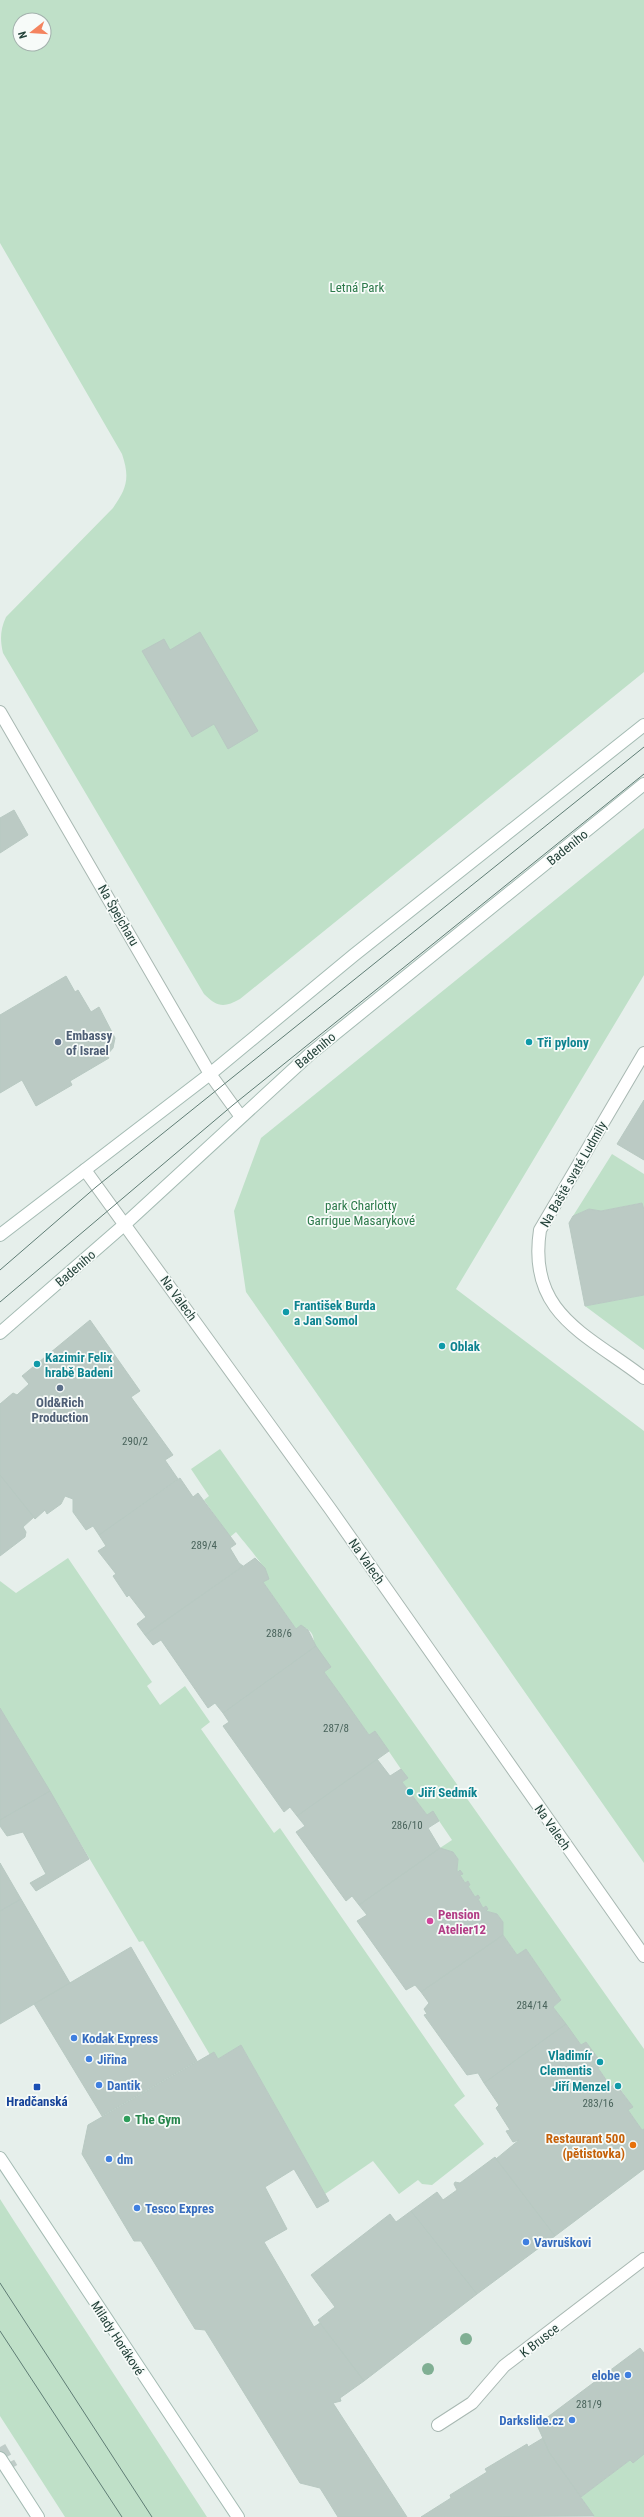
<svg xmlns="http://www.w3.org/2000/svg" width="644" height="2517" viewBox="0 0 644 2517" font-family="'Roboto Condensed',sans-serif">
<rect width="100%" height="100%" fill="#e6efeb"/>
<!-- green -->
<path fill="#bfe0c8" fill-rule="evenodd" d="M0,0H644V672L240,999C224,1008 217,1007 204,994L3,653C0,640 0,630 6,617L113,508C127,488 130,478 122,454L0,243ZM20,20H44V44H20Z
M644,828V975L456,1289L644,1431V1863L246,1292L234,1211L261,1138Z
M612,1154L644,1174V1210L641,1203L601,1211L589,1209L573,1216Z
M644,1295V1350L585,1306Z
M220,1449L644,2049V2129L642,2130L628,2110L632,2106L616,2083L611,2087L598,2068L603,2065L586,2042L581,2045L553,2007L561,2000L526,1949L517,1955L503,1935V1922L497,1914L486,1911L488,1909L486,1906L483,1908L478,1899L480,1898L478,1895L475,1897L468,1886L470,1885L468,1881L465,1883L460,1875L462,1874L457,1870L458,1859L453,1852L442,1850L440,1848L452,1840L433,1812L427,1815L402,1782L407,1778L375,1731L369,1735L324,1672L331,1667L313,1644C315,1637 312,1632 306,1628L296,1629L263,1582L267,1574C264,1565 244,1542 236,1532L230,1537L204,1500L209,1496L191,1469Z
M68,1558L152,1682L147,1686L160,1705L185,1686L210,1722L201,1729L274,1833L280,1828L465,2096L454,2105L484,2144L432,2185L422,2184L418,2180L399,2194L373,2161L325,2194L241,2045L218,2059L214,2052L210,2055L143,1941L139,1942L0,1708V1581L16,1593Z
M0,2199L14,2221L207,2517H65L0,2416Z
M644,2454V2517H594L581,2497L630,2460Z"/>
<!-- building -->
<path fill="#bbcac4" stroke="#b8c9c2" d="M200,632L258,731L228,749L214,724L192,737L142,651L164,639L170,650Z
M14,810L28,835L0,853V818Z
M66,976L75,992L78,990L91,1012L99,1007L115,1038L113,1048L107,1055L109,1058L70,1081L72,1085L36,1106L22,1080L0,1093V1015Z
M644,1100V1160L617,1144Z
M642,1203L644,1210V1295L585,1306L569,1223L573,1216L589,1209L601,1211Z
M90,1320L140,1391L131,1397L173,1455L165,1460L178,1479L99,1535L93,1526L86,1530L73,1512V1499L65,1496L61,1504L47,1514L45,1510L35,1519L0,1475V1404L13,1393L17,1395L29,1384L22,1376Z
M0,1475L34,1517L23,1527L26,1532L25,1537L0,1556Z
M180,1478L193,1497L198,1493L236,1544L230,1548L239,1563L243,1566L145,1635L137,1624L146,1617L129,1595L127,1597L113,1576L116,1574L98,1551L106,1546L99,1535Z
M255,1558L265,1568L269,1579L263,1582L296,1629L301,1625L308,1630L316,1646L223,1713L215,1703L208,1708L161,1640L153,1645L145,1635Z
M316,1646L331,1667L324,1672L340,1694L369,1735L375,1731L389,1751L297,1816L290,1807L284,1812L223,1726L229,1722L223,1713Z
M0,1708L50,1791L0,1820Z
M377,1759L390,1776L401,1769L408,1778L402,1782L427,1815L433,1811L439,1821L428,1828L440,1848L359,1905L352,1896L346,1901L296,1832L305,1826L297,1816Z
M50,1791L89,1859L36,1891L30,1883L46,1874L23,1832L7,1836L0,1826V1820Z
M440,1848L453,1852L458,1859L457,1870L458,1872L460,1870L463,1874L460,1875L465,1883L468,1881L470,1885L468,1886L475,1897L478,1895L480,1898L478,1899L483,1908L486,1906L488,1909L486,1911L497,1914L503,1922V1935L421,1992L415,1985L406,1990L357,1921L367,1915L359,1905Z
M0,1863L21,1899L0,1911Z
M21,1899L70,1983L0,2024V1911Z
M503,1935L517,1955L526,1949L561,2000L553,2007L566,2024L484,2083L478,2073L467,2075L424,2015L427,2014L424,2009L429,2003L421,1992Z
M131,1947L197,2061L102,2116L34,2004Z
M566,2024L581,2045L586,2042L603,2065L598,2068L611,2087L615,2083L633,2107L628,2110L642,2130L644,2129V2169L555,2236L496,2159L519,2140L513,2142L506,2131L510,2130L496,2108L499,2105L484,2083Z
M241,2045L329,2201L317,2208L294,2169L265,2187L287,2229L264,2242L314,2327L320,2323L364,2381L340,2398L341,2401L333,2403L407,2517H338L320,2488L300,2483L205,2330L195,2329L141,2241H134L82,2154L88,2125L214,2052L218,2059Z
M495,2157L555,2236L477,2294L411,2211L437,2192L443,2200L457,2190L454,2184L455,2182L460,2183Z
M411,2211L477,2294L364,2381L318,2320L335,2307L311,2275L390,2214L396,2222Z
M640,2348L644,2353V2454L633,2463L630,2460L581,2497L549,2452L537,2425Z
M543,2438L549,2452L594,2516L421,2517L451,2498L450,2495L487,2472L485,2469L527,2444L528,2447Z"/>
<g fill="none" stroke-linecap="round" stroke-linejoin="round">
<!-- trunk-tunnel -->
<path stroke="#bfccc8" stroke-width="12" stroke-dasharray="12 6" stroke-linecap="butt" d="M0,2447L12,2468"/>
<!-- minor casing -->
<g stroke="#a8b8b2" stroke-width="14">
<path id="minor" d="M0,712L210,1074L241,1117
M644,1053L540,1230C527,1314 587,1334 644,1378
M85,1170L331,1510L644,1956
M438,2425L472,2403L504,2366L644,2259"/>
</g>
<!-- secondary casing -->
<g stroke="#a4bbb3" stroke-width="14">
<path id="secondary" d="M0,1235L210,1074L354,955L644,725
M0,1333L124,1225L310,1054L644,784
M0,2158L238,2517
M0,2458L38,2517"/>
</g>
<!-- minor -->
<use href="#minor" stroke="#fff" stroke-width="12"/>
<!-- secondary -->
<use href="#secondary" stroke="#fff" stroke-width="12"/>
<!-- tram -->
<path stroke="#5f7d75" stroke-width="1" d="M0,1270L96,1187L644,747
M0,1302L233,1105L644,774
M0,2283L152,2517
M0,2331L122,2517"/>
</g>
<!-- trees -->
<g fill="#80af93">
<circle cx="466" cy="2339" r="6"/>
<circle cx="428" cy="2369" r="6"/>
</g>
<!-- markers -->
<g fill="#5c6f8a" stroke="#f7fbf9" stroke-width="1.5">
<circle cx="58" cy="1042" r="4"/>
<circle cx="60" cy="1388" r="4"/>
</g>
<g fill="#0f9aa8" stroke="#f7fbf9" stroke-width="1.5">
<circle cx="529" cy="1042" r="4"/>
<circle cx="286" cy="1312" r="4"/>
<circle cx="442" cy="1346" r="4"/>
<circle cx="37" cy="1364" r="4"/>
<circle cx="410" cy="1792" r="4"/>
<circle cx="600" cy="2062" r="4"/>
<circle cx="618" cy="2086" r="4"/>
</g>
<circle fill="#d1479c" stroke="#f7fbf9" stroke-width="1.5" cx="430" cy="1921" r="4"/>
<g fill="#3f7fe0" stroke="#f7fbf9" stroke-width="1.5">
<circle cx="74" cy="2038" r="4"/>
<circle cx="89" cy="2059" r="4"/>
<circle cx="99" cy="2085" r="4"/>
<circle cx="109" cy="2159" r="4"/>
<circle cx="137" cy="2208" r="4"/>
<circle cx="526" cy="2242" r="4"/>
<circle cx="628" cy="2375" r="4"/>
<circle cx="572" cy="2420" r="4"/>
</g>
<rect fill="#1a4fb4" stroke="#f7fbf9" stroke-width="1.5" x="33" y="2083" width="8" height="8" rx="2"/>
<circle fill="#2e9e5b" stroke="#f7fbf9" stroke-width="1.5" cx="127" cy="2119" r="4"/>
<circle fill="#e8710a" stroke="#f7fbf9" stroke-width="1.5" cx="633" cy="2145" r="4"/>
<g text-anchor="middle" stroke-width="3.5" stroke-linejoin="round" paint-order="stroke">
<!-- number labels -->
<g font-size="11" fill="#4a645c">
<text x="135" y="1445">290/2</text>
<text x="204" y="1549">289/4</text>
<text x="279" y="1637">288/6</text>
<text x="336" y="1732">287/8</text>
<text x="407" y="1829">286/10</text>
<text x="532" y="2009">284/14</text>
<text x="598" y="2107">283/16</text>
<text x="589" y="2408">281/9</text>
</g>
<!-- park labels -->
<g font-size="13" fill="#2d7a4b" stroke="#f7fbf9">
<text x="357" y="292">Letná Park</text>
<text x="361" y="1210">park Charlotty<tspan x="361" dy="15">Garrigue Masarykové</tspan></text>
</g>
<!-- street labels -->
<g font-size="13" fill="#24423a" stroke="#f7fbf9">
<text transform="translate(567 847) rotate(-39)" y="5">Badeniho</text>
<text transform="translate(119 915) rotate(60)" y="5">Na Špejcharu</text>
<text transform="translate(315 1050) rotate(-40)" y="5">Badeniho</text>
<text transform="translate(573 1174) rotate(-60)" y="5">Na Baště svaté Ludmily</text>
<text transform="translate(75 1268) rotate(-41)" y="5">Badeniho</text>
<text transform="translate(179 1298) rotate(54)" y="5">Na Valech</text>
<text transform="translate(367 1561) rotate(55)" y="5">Na Valech</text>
<text transform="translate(553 1827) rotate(55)" y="5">Na Valech</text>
<text transform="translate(118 2338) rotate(57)" y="5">Milady Horákové</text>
<text transform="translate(539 2340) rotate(-38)" y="5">K Brusce</text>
</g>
<!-- service labels -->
<g font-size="13" font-weight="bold" fill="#4e5e75" stroke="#f7fbf9" text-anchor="start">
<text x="66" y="1040">Embassy<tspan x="66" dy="15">of Israel</tspan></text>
<text x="60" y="1407" text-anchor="middle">Old&amp;Rich<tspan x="60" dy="15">Production</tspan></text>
</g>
<!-- culture labels -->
<g font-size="13" font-weight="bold" fill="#0d838f" stroke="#f7fbf9" text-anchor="start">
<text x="537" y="1047">Tři pylony</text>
<text x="294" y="1310">František Burda<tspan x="294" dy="15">a Jan Somol</tspan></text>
<text x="450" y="1351">Oblak</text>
<text x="45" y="1362">Kazimir Felix<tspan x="45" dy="15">hrabě Badeni</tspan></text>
<text x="418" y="1797">Jiří Sedmík</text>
<text x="592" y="2060" text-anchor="end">Vladimír<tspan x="592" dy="15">Clementis</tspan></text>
<text x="610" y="2091" text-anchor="end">Jiří Menzel</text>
</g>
<!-- hotel labels -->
<g font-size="13" font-weight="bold" fill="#b23c85" stroke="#f7fbf9" text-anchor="start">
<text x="438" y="1919">Pension<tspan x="438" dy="15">Atelier12</tspan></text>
</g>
<!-- shop labels -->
<g font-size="13" font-weight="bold" fill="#366cbe" stroke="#f7fbf9" text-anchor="start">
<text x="82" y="2043">Kodak Express</text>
<text x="97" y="2064">Jiřina</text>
<text x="107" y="2090">Dantik</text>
<text x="117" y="2164">dm</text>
<text x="145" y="2213">Tesco Expres</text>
<text x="534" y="2247">Vavruškovi</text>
<text x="620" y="2380" text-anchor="end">elobe</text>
<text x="564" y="2425" text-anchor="end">Darkslide.cz</text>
</g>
<!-- transit labels -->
<g font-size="13" font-weight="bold" fill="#164399" stroke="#f7fbf9">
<text x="37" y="2106">Hradčanská</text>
</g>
<!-- leisure labels -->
<g font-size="13" font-weight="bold" fill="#27864d" stroke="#f7fbf9" text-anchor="start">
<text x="135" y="2124">The Gym</text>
</g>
<!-- food labels -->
<g font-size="13" font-weight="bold" fill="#c56008" stroke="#f7fbf9" text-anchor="end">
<text x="625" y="2143">Restaurant 500<tspan x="625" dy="15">(pětistovka)</tspan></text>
</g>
</g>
<!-- north arrow -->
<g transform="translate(32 32) rotate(253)"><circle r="19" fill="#f7fbf9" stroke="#a3b1ad"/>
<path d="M0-3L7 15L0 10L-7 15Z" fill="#f4845f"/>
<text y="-6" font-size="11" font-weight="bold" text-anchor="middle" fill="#24423a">N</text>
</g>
</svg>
